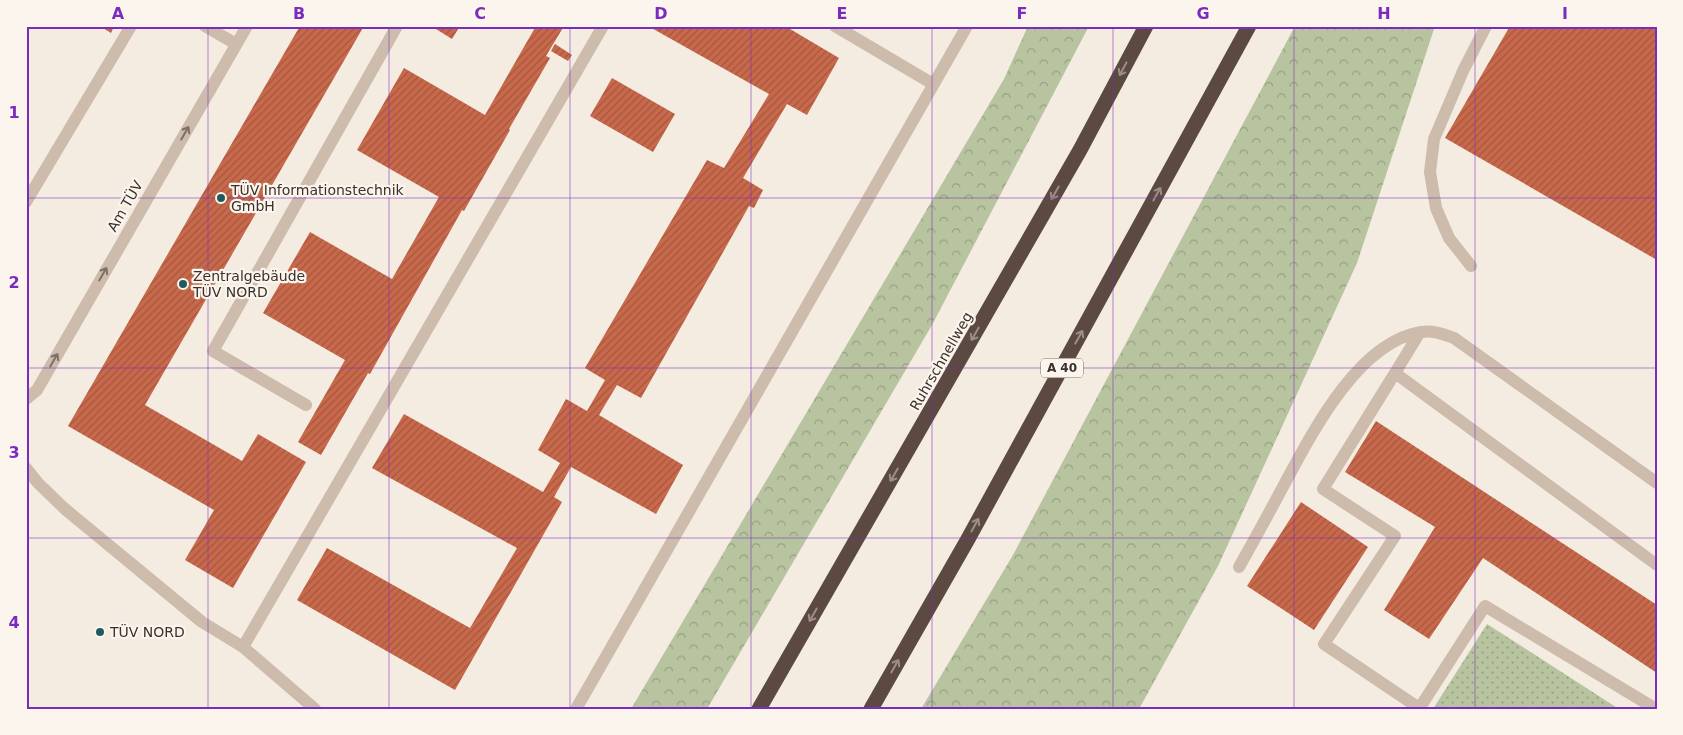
<svg xmlns="http://www.w3.org/2000/svg" width="1683" height="735" viewBox="0 0 1683 735" font-family="'DejaVu Sans',sans-serif">
<defs>
<pattern id="green-dots" width="8" height="8" patternUnits="userSpaceOnUse" patternTransform="scale(1.25)"><rect width="8" height="8" fill="#b8c4a0"/><path d="M2 2h.1M6 6h.1" fill="none" stroke="#97a083" stroke-width="1.8" stroke-linecap="round"/></pattern>
<pattern id="forest-crowns" width="20" height="18" patternUnits="userSpaceOnUse" patternTransform="scale(1.25)"><rect width="20" height="18" fill="#b8c4a0"/><path d="M2 6a3 3 0 1 1 6 0M12 15a3 3 0 1 1 6 0" fill="none" stroke="#97a083"/></pattern>
<pattern id="building-hatch" width="6" height="6" patternUnits="userSpaceOnUse" patternTransform="scale(1.25)"><rect width="6" height="6" fill="#c8694b"/><path d="M-1 1l2-2M0 6l6-6M5 7l2-2" fill="none" stroke="#a4573f"/></pattern>
</defs>
<rect width="100%" height="100%" fill="#f4ebe1"/>
<!-- green -->
<path fill="url(#green-dots)" d="M1487,624L1619,709H1433Z"/>
<!-- forest -->
<path fill="url(#forest-crowns)" d="M1028,26H1089L932,325L707,709H631L1004,79Z
M1295,26H1435L1357,263L1218,566L1139,709H921L1013,555Z"/>
<!-- building -->
<path fill="url(#building-hatch)" d="M100,26H114L111,33Z
M300,26H364L145,405L242,461L258,434L306,462L233,588L185,560L214,510L68,426Z
M431,26H460L452,39Z
M536,26H564L546,56L550,58L509,129L510,130L464,211L462,210L370,374L368,373L321,455L298,442L345,360L263,313L310,232L392,279L439,197L357,150L404,68L485,115Z
M648,26H785L839,58L807,115L787,104L743,178L763,190L754,208L749,206L641,398L617,385L599,415L683,465L656,514L571,467L554,497L562,502L455,690L297,600L327,548L470,628L517,548L372,468L404,414L543,492L560,463L538,450L566,399L587,411L605,380L585,368L707,160L724,168L769,94Z
M1510,26H1657V260L1445,138Z
M555,44L572,55L568,61L551,51Z
M612,78L675,114L653,152L590,116Z
M1376,421L1657,605V673L1483,558L1429,639L1384,610L1435,527L1345,472Z
M1301,502L1368,547L1314,630L1247,586Z"/>
<g fill="none" stroke-linecap="round" stroke-linejoin="round">
<!-- minor -->
<path stroke="#cdbbac" stroke-width="12" d="M205,26L236,44
M835,26L933,84
M26,202L131,26
M1471,266L1449,238L1436,208L1430,172L1434,139L1463,71L1486,26
M1395,373L1420,332
M26,399L37,390L247,26
M306,405L213,351L397,26
M26,468L38,483L65,509L202,622L243,647L315,709
M1239,567C1255,539 1270,511 1285,483C1312,433 1358,342 1421,332C1433,330 1443,334 1454,338L1657,483
M243,647L603,26
M1419,708L1324,644L1395,536L1323,489L1395,373L1657,565
M576,709L967,26
M1419,709L1485,606L1656,709"/>
<!-- highway -->
<path stroke="#5c4a42" stroke-width="15" d="M759,709L1080,150L1146,26
M871,709L968,539L1249,26"/>
</g>
<!-- one-way arrows -->
<defs><path id="oneway-shaft" d="M-6 0H5M1.5-3L5.5 0L1.5 3" fill="none" stroke-width="1.6" stroke-linecap="round" stroke-linejoin="round" transform="scale(1.25)"/></defs>
<g stroke="#9c8e87">
<use href="#oneway-shaft" transform="translate(1123 69) rotate(118)"/>
<use href="#oneway-shaft" transform="translate(1055 193) rotate(120)"/>
<use href="#oneway-shaft" transform="translate(1157 194) rotate(-61)"/>
<use href="#oneway-shaft" transform="translate(975 334) rotate(120)"/>
<use href="#oneway-shaft" transform="translate(1079 337) rotate(-61)"/>
<use href="#oneway-shaft" transform="translate(894 475) rotate(120)"/>
<use href="#oneway-shaft" transform="translate(975 525) rotate(-61)"/>
<use href="#oneway-shaft" transform="translate(813 615) rotate(120)"/>
<use href="#oneway-shaft" transform="translate(895 666) rotate(-60)"/>
</g>
<g stroke="#7d6f65">
<use href="#oneway-shaft" transform="translate(185 133) rotate(-60)"/>
<use href="#oneway-shaft" transform="translate(103 274) rotate(-60)"/>
<use href="#oneway-shaft" transform="translate(54 360) rotate(-60)"/>
</g>
<!-- grid -->
<path fill="none" stroke="#7b2cbf" stroke-width="1" stroke-opacity="0.55" d="M208,26V709M389,26V709M570,26V709M751,26V709M932,26V709M1113,26V709M1294,26V709M1475,26V709M26,198H1657M26,368H1657M26,538H1657"/>
<!-- markers -->
<g fill="#1f5a5e" stroke="#fbf5ee" stroke-width="2">
<circle cx="221" cy="198" r="5"/>
<circle cx="183" cy="284" r="5"/>
<circle cx="100" cy="632" r="5"/>
</g>
<g text-anchor="middle" stroke-width="4.5" stroke-linejoin="round" paint-order="stroke">
<!-- shield labels -->
<rect fill="#fbf5ee" stroke="#756b66" stroke-width="1" x="1041" y="358.5" width="42" height="19" rx="4"/>
<g font-size="12" font-weight="bold" fill="#3b302b">
<text x="1062" y="372">A 40</text>
</g>
<!-- poi labels -->
<g font-size="14" fill="#3b302b" stroke="#fbf5ee" text-anchor="start">
<text x="231" y="195">TÜV Informationstechnik<tspan x="231" dy="16">GmbH</tspan></text>
<text x="193" y="281">Zentralgebäude<tspan x="193" dy="16">TÜV NORD</tspan></text>
<text x="110" y="637">TÜV NORD</text>
</g>
<!-- street labels -->
<g font-size="14" fill="#3b302b" stroke="#fbf5ee">
<text transform="translate(125 206) rotate(-60)" y="5">Am TÜV</text>
<text transform="translate(941 361) rotate(-60)" y="5">Ruhrschnellweg</text>
</g>
</g>
<!-- border -->
<rect width="1683" height="735" fill="none" stroke="#fbf5ee" stroke-width="55"/>
<rect x="28" y="28" width="1628" height="680" fill="none" stroke="#7b2cbf" stroke-width="2"/>
<g font-size="16" text-anchor="middle" font-weight="bold" fill="#7b2cbf">
<text x="118" y="19">A</text>
<text x="299" y="19">B</text>
<text x="480" y="19">C</text>
<text x="661" y="19">D</text>
<text x="842" y="19">E</text>
<text x="1022" y="19">F</text>
<text x="1203" y="19">G</text>
<text x="1384" y="19">H</text>
<text x="1565" y="19">I</text>
<text x="14" y="118">1</text>
<text x="14" y="288">2</text>
<text x="14" y="458">3</text>
<text x="14" y="628">4</text>
</g>
</svg>
